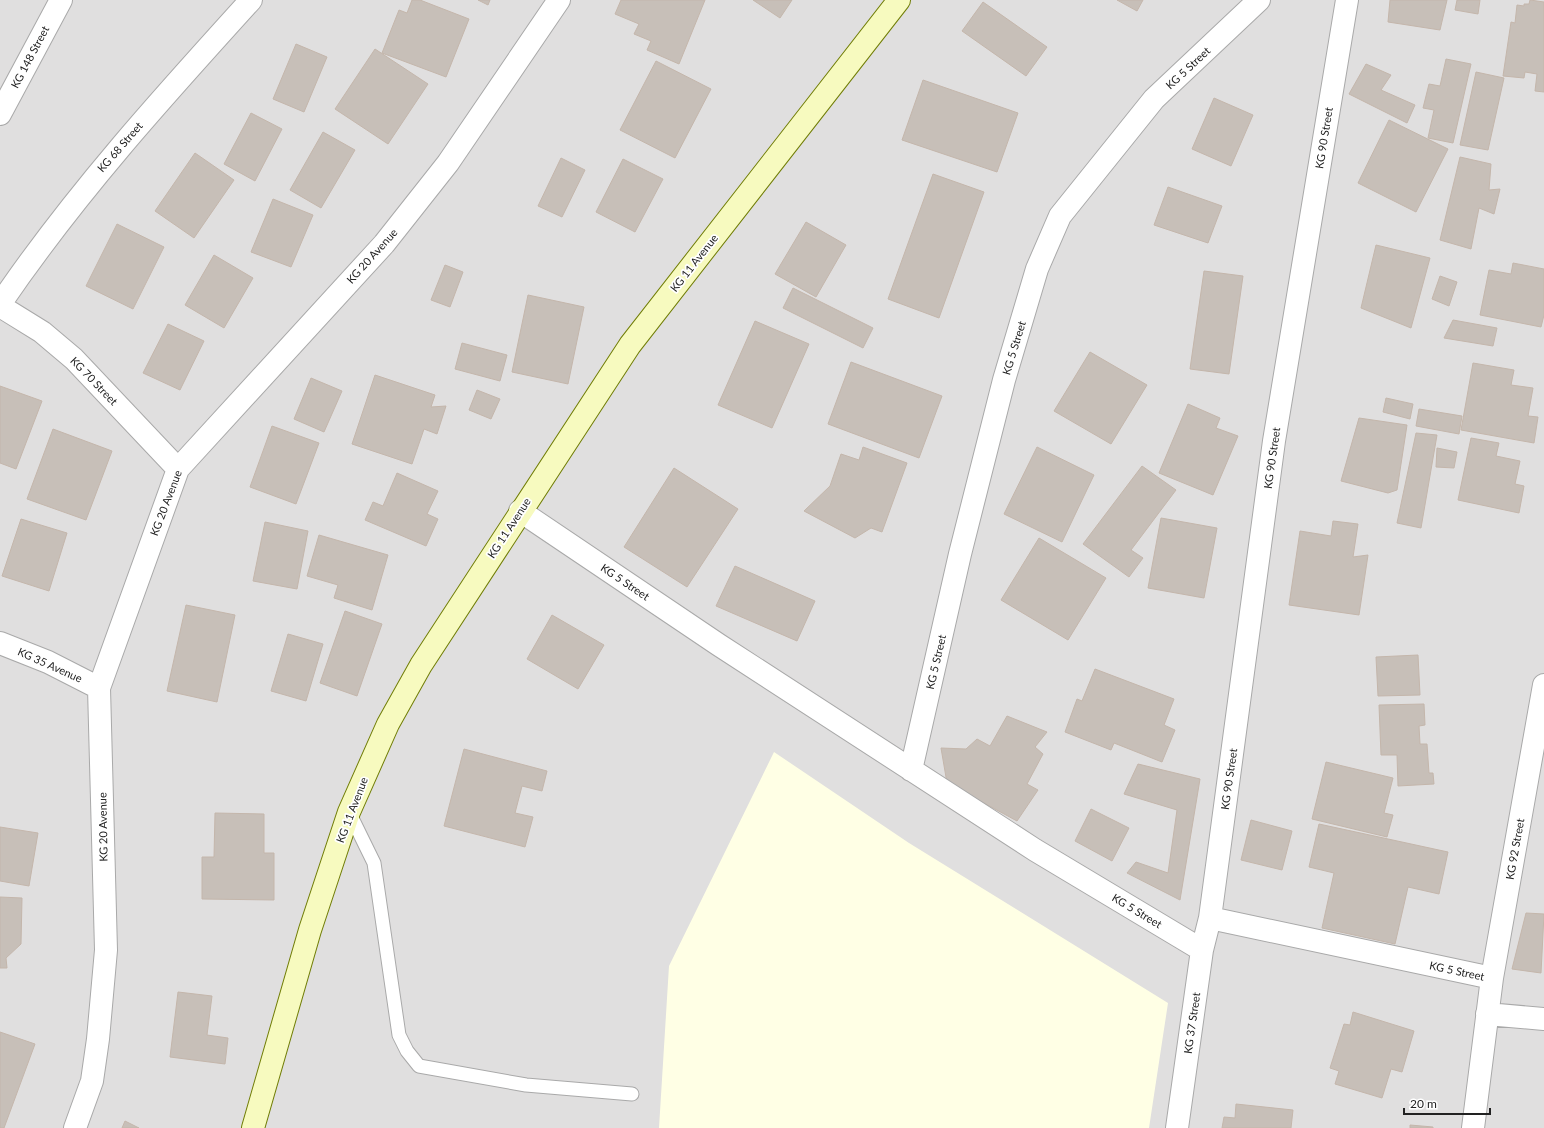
<svg xmlns="http://www.w3.org/2000/svg" width="1544" height="1128" viewBox="0 0 1544 1128" font-family="Lato,sans-serif">
<rect width="100%" height="100%" fill="#f2efe9"/>
<!-- residential -->
<path fill="#e0dfdf" d="M0,0H1544V1128H0Z"/>
<!-- education -->
<path fill="#ffffe5" d="M774,752L909,843L1168,1003L1149,1128H659L669,966Z"/>
<!-- building -->
<path fill="#c7bfb8" stroke="#c4b6ab" d="M412,0H420L469,19L446,77L382,53L399,10L407,13Z
M478,0H490L488,5Z
M621,0H705L679,64L647,50L651,41L634,34L639,24L615,14Z
M753,0H792L780,18Z
M1117,0H1143L1137,11Z
M1390,0H1447L1440,30L1388,22Z
M1457,0H1480L1478,14L1455,10Z
M1530,0L1544,2V92L1535,91L1537,74L1525,72L1524,78L1503,76L1511,22L1515,23L1517,5L1524,6V4H1529Z
M983,2L1047,47L1026,76L962,31Z
M296,44L327,57L304,112L273,99Z
M375,49L428,84L388,144L335,109Z
M1446,59L1471,64L1453,143L1428,138L1434,110L1423,108L1429,84L1440,86Z
M656,61L711,89L675,158L620,130Z
M1366,64L1391,75L1381,90L1415,105L1407,123L1349,94Z
M1476,72L1504,78L1488,150L1460,145Z
M923,80L1018,113L997,172L902,140Z
M1214,98L1253,115L1231,166L1192,149Z
M251,113L282,129L255,181L224,164Z
M1389,120L1448,149L1416,212L1358,183Z
M323,132L355,150L321,208L290,190Z
M195,153L234,180L194,238L155,211Z
M1460,157L1491,164L1489,190L1500,189L1494,214L1479,208L1471,249L1440,240Z
M561,158L585,170L562,217L538,206Z
M623,159L663,179L635,232L596,212Z
M933,174L984,192L939,318L888,299Z
M1168,187L1222,206L1208,243L1154,225Z
M273,199L313,215L291,267L251,252Z
M806,222L846,245L816,297L775,274Z
M117,224L164,247L133,309L86,286Z
M1376,245L1430,258L1411,328L1361,308Z
M214,255L253,278L224,328L185,305Z
M1513,263L1544,269V315L1541,327L1480,315L1489,270L1511,274Z
M445,265L463,272L450,307L431,300Z
M1204,271L1243,276L1229,374L1190,369Z
M1440,276L1457,282L1449,306L1432,299Z
M793,288L873,328L863,348L783,308Z
M528,295L584,307L568,384L512,372Z
M1453,320L1497,328L1493,346L1444,338Z
M755,321L809,344L772,428L718,405Z
M168,324L204,341L180,390L143,373Z
M462,343L507,355L500,381L455,369Z
M1090,352L1147,385L1111,444L1054,411Z
M851,362L942,396L919,458L828,424Z
M1473,363L1514,370L1511,385L1533,388L1528,416L1538,417L1534,443L1461,430Z
M375,375L435,395L431,407L446,406L437,434L424,429L412,464L352,444Z
M311,378L342,391L324,432L294,419Z
M0,386L42,401L16,469L0,463Z
M477,390L500,399L491,419L469,410Z
M1386,398L1413,404L1410,419L1383,412Z
M1188,404L1220,418L1216,428L1238,436L1213,495L1159,473Z
M1419,409L1462,416L1459,434L1416,426Z
M1359,418L1407,425L1397,490L1388,493L1341,481Z
M272,426L319,443L296,504L250,487Z
M53,429L112,451L86,520L27,499Z
M1416,433L1437,435L1421,528L1397,523Z
M1471,438L1499,443L1496,456L1520,461L1515,484L1524,486L1519,513L1458,500Z
M863,447L907,463L882,532L871,528L855,538L804,511L830,486L841,454L859,460Z
M1037,447L1094,475L1062,542L1004,514Z
M1437,448L1457,452L1454,468L1436,467Z
M1142,466L1176,490L1131,550L1143,558L1129,577L1083,544Z
M674,468L738,509L687,587L624,547Z
M397,473L438,491L427,514L438,519L426,546L365,520L373,502L383,506Z
M1161,518L1217,528L1204,598L1148,588Z
M21,519L67,533L49,591L2,576Z
M1333,521L1358,524L1353,557L1368,555L1359,615L1289,605L1300,531L1331,536Z
M265,522L308,531L297,589L253,581Z
M319,535L388,555L372,610L334,598L338,585L307,576Z
M1039,538L1106,578L1068,640L1001,600Z
M735,566L815,601L797,641L716,606Z
M186,605L235,615L217,702L167,691Z
M345,611L382,624L357,696L320,683Z
M552,615L604,645L578,689L527,659Z
M288,634L323,644L306,701L271,691Z
M1418,655L1420,695L1378,696L1376,657Z
M1095,669L1174,699L1164,725L1175,730L1162,762L1114,743L1111,750L1065,732L1077,699L1082,701Z
M1424,704L1425,725L1419,726L1420,744H1427L1429,773H1433L1434,784L1398,786L1397,755H1381L1379,705Z
M1007,716L1047,732L1035,747L1043,754L1027,784L1038,790L1017,821L947,783L941,748L966,749L977,739L990,746Z
M464,749L547,771L542,791L522,786L515,813L533,817L525,847L444,826Z
M1326,762L1393,778L1384,813L1393,815L1387,837L1312,819Z
M1138,764L1200,779L1180,900L1127,873L1136,862L1168,873L1177,810L1124,794Z
M1091,809L1129,828L1112,861L1075,841Z
M215,813L264,814V853H274V900L202,899V857H214Z
M1251,820L1292,831L1282,870L1241,860Z
M1319,824L1448,852L1439,894L1408,887L1395,944L1322,928L1334,873L1309,867Z
M0,827L38,833L29,886L0,881Z
M0,897L22,898L21,944L6,958L7,968H0Z
M1526,913L1544,914L1541,973L1512,969Z
M178,992L212,996L207,1035L228,1038L225,1064L170,1057Z
M1353,1012L1414,1031L1402,1072L1391,1069L1382,1098L1335,1084L1339,1071L1330,1068L1344,1024L1350,1025Z
M0,1032L35,1044L4,1128H0Z
M1236,1104L1293,1110L1291,1128H1222L1224,1117L1235,1118Z
M125,1121L139,1128H122Z
M1410,1125L1433,1127V1128H1410Z"/>
<g fill="none" stroke-linecap="round" stroke-linejoin="round">
<!-- lane casing -->
<g stroke="#a9a9a9" stroke-width="15">
<path id="lane" d="M349,812L374,863L399,1035L407,1051L419,1066L526,1085L632,1094"/>
</g>
<!-- street casing -->
<g stroke="#a9a9a9" stroke-width="24">
<path id="street" d="M0,114L61,0
M0,304C75,194 162,98 251,0
M0,306L42,332L74,359L178,469
M520,511L719,645L1035,850L1202,950
M0,643L48,662L99,688
M911,770L960,554L1004,380L1037,269L1060,216L1154,99L1259,0
M1210,918L1492,978
M1487,1014L1544,1019
M75,1128L92,1081L98,1039L106,950L99,688L178,469L384,244L448,163L559,0
M1177,1128L1202,950L1210,918L1274,441L1347,0
M1473,1128L1492,978L1544,685"/>
</g>
<!-- secondary casing -->
<g stroke="#707d05" stroke-width="24">
<path id="secondary" d="M253,1128L310,930L349,812L388,724L421,665L630,345L899,0"/>
</g>
<!-- lane -->
<use href="#lane" stroke="#fff" stroke-width="13"/>
<!-- street -->
<use href="#street" stroke="#fff" stroke-width="22"/>
<!-- secondary -->
<use href="#secondary" stroke="#f7fabf" stroke-width="22"/>
</g>
<g text-anchor="middle" stroke-width="3.5" stroke-linejoin="round" paint-order="stroke">
<!-- street labels -->
<g font-size="11" fill="#222" stroke="#fff">
<text transform="translate(30 57) rotate(-62)" y="4">KG 148 Street</text>
<text transform="translate(1188 68) rotate(-43)" y="4">KG 5 Street</text>
<text transform="translate(1324 138) rotate(-81)" y="4">KG 90 Street</text>
<text transform="translate(120 147) rotate(-49)" y="4">KG 68 Street</text>
<text transform="translate(372 256) rotate(-48)" y="4">KG 20 Avenue</text>
<text transform="translate(694 263) rotate(-52)" y="4">KG 11 Avenue</text>
<text transform="translate(1014 348) rotate(-73)" y="4">KG 5 Street</text>
<text transform="translate(94 381) rotate(46)" y="4">KG 70 Street</text>
<text transform="translate(1272 458) rotate(-82)" y="4">KG 90 Street</text>
<text transform="translate(166 503) rotate(-69)" y="4">KG 20 Avenue</text>
<text transform="translate(509 528) rotate(-57)" y="4">KG 11 Avenue</text>
<text transform="translate(625 582) rotate(34)" y="4">KG 5 Street</text>
<text transform="translate(936 662) rotate(-77)" y="4">KG 5 Street</text>
<text transform="translate(50 665) rotate(24)" y="4">KG 35 Avenue</text>
<text transform="translate(1229 779) rotate(-82)" y="4">KG 90 Street</text>
<text transform="translate(352 810) rotate(-69)" y="4">KG 11 Avenue</text>
<text transform="translate(103 827) rotate(-91)" y="4">KG 20 Avenue</text>
<text transform="translate(1515 849) rotate(-80)" y="4">KG 92 Street</text>
<text transform="translate(1137 911) rotate(31)" y="4">KG 5 Street</text>
<text transform="translate(1457 971) rotate(12)" y="4">KG 5 Street</text>
<text transform="translate(1192 1023) rotate(-82)" y="4">KG 37 Street</text>
</g>
</g>
<!-- scale -->
<path d="M1404 1108v6h86v-6" fill="none" stroke="#222222" stroke-width="2"/>
<text x="1410" y="1108" font-size="12" fill="#222222" stroke="#ffffff" stroke-width="3" paint-order="stroke">20 m</text>
</svg>
